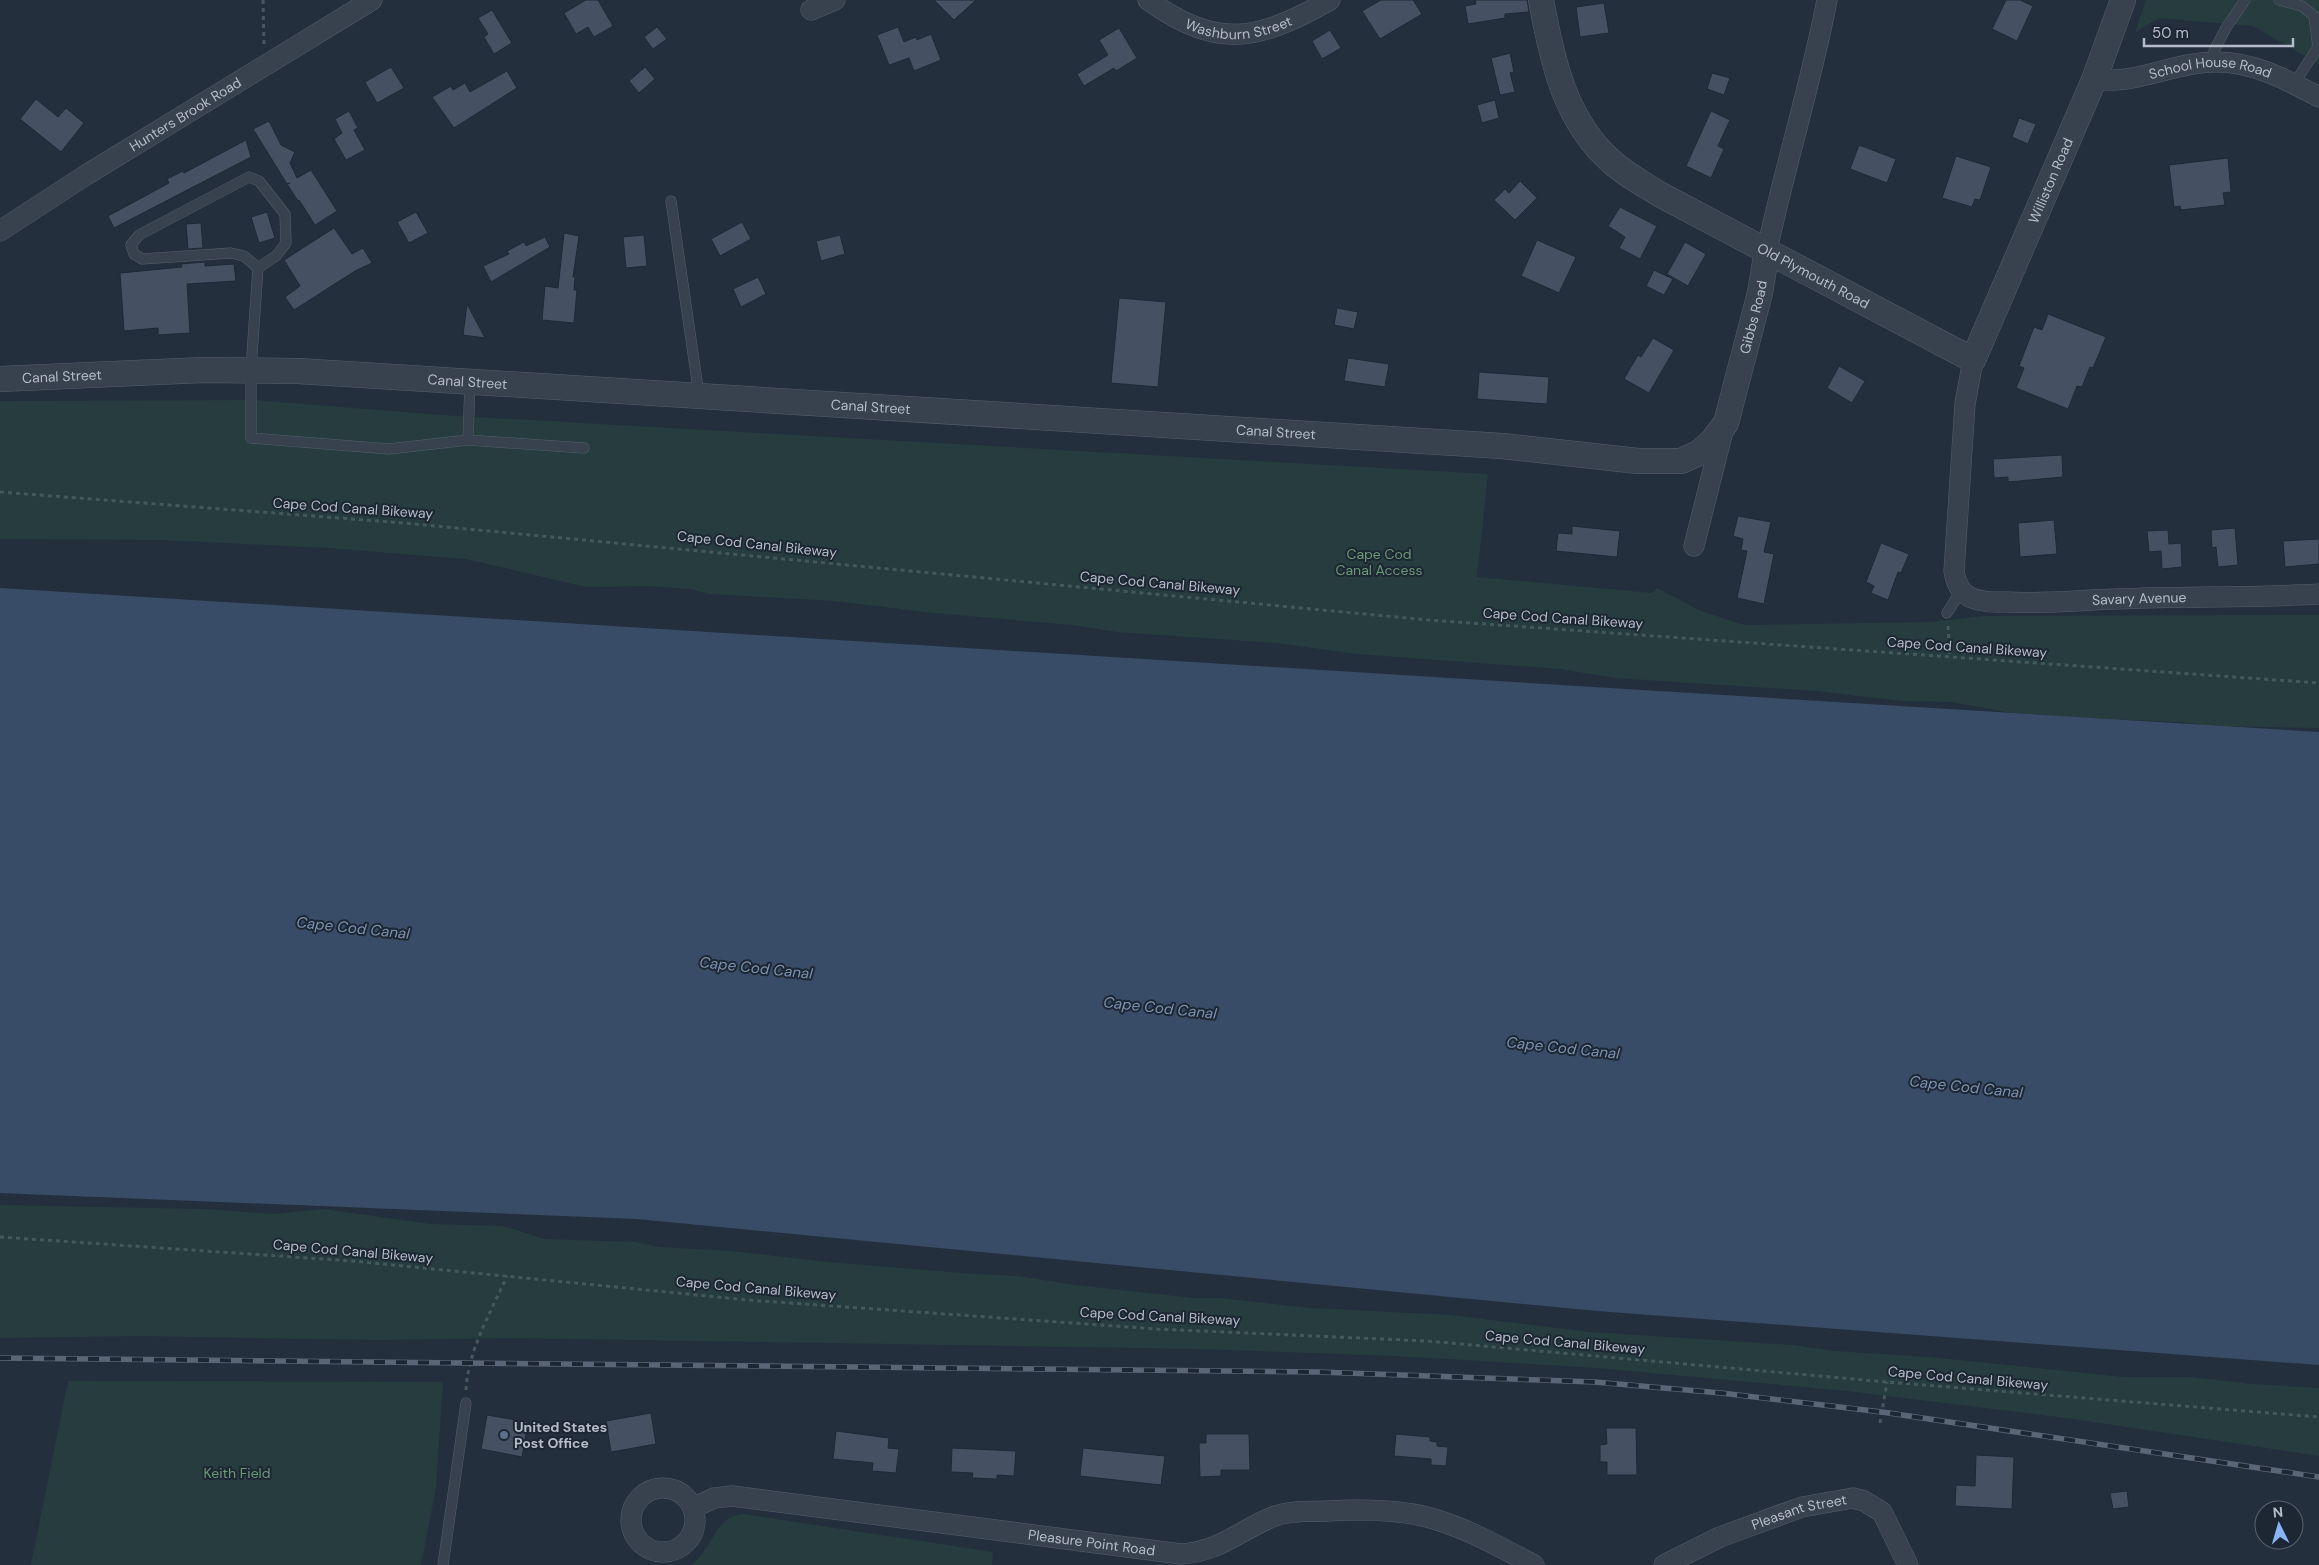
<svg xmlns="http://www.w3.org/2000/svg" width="2319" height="1565" viewBox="0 0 2319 1565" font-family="'DM Sans',sans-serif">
<rect width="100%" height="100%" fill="#242f3e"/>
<!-- green -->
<path fill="#263c3f" d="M2146,0H2319V64L2253,26L2159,18L2135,32Z
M255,400L440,415L1488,474L1477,577L1652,593L1657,588L1701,611L1745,625L1931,622L1984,616L2319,615V728L2211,726L2180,722L2064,717L2006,712L1951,702L1902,701L1816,691L1615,678L1560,669L1357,654L1277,643L1117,632L1072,625L933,613L835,601L709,594L690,589L649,586L586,587L466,559L328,548L162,540L0,539V401Z
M0,1205L205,1209L274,1214L323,1209L430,1224L503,1226L544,1239L636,1242L659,1247L730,1251L828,1262L974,1274L1018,1276L1075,1285L1193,1298H1220L1311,1308L1451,1315L1590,1332L1793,1345L1834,1351L1929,1357L2124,1377H2189L2253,1384L2319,1388V1456L2074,1419L1847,1391L1597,1368L1396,1356L1199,1349L512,1338L378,1340L142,1336L0,1338Z
M68,1381L443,1382L436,1488L421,1565H31Z
M743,1514L993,1552L992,1565H691C713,1550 713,1517 743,1514Z"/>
<!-- water -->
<path fill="#394c67" d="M0,588L2319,732V1365L1597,1311L637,1219L0,1193Z"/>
<!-- building -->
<path fill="#455162" stroke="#1f2835" d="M586,0H598L613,26L594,37L588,27L576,34L564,13Z
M934,0H976L954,20Z
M1381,0H1413L1422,14L1380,39L1362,11Z
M1475,0H1527L1529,12L1505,14V18L1468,24L1465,6L1476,4Z
M2006,0H2020L2033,6L2017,41L1992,29Z
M1604,3L1609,33L1580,37L1576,7Z
M492,10L512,43L494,54L484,37L488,34L478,18Z
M657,27L667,39L653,49L644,37Z
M898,27L904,42L916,37L917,40L931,34L941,60L914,71L909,58L889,65L877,35Z
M1119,28L1137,58L1116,71L1114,68L1084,86L1077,74L1108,55L1099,40Z
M1330,30L1341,48L1322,59L1312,41Z
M1510,53L1514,72L1510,73L1515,92L1500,95L1491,58Z
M391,67L404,88L377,103L365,82Z
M645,67L655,79L639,93L629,81Z
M507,71L517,88L454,128L432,97L451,86L453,90L465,83L470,92Z
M1712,73L1730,78L1724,95L1707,89Z
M36,99L58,117L66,108L84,123L61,152L20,119Z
M1495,100L1499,118L1482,123L1477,105Z
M349,111L358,128L354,130L365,150L346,160L334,139L342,133L335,119Z
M1711,111L1730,120L1718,146L1724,149L1711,178L1686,166Z
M2019,118L2036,124L2028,144L2012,137Z
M269,121L281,145L295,152L290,163L297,178L311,170L337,211L315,225L299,200L298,201L287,184L290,183L287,184L253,129Z
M246,140L251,157L114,228L108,216L169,183L167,179L183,171L184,173Z
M1859,145L1896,159L1887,183L1850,169Z
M1956,156L1991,167L1980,200L1975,199L1972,207L1942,198Z
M2228,158L2231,192L2223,193L2225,205L2181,210L2180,206L2174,207L2169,165Z
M1520,181L1537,198L1515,220L1494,200L1505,189L1509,193Z
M1620,207L1657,226L1640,259L1619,248L1625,237L1608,226Z
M267,212L275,238L259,243L251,217Z
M416,212L428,233L409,243L397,222Z
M742,222L751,239L720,256L711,239Z
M201,223L203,248L188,249L186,224Z
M334,228L352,254L363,248L372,263L355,271L294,310L285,297L300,286L284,260Z
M564,233L579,236L573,277H575L574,290H577L574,323L542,320L545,286L558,288Z
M644,235L647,266L626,268L623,237Z
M840,235L845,254L821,261L816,241Z
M545,237L550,247L491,282L483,266L509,254L507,251L524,242L526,246Z
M1537,240L1576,257L1559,293L1521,276Z
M1685,242L1706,254L1688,286L1667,274Z
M205,262V266L234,264L236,281L187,284L190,333L158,335V328L124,331L120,273L182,267L181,264Z
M1654,270L1673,279L1664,295L1646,286Z
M758,277L766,294L741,307L733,289Z
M1119,298L1166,302L1158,387L1111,383Z
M467,304L485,338L463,335Z
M1337,308L1358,312L1354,329L1334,325Z
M2048,314L2106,337L2093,368L2090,367L2082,387L2077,386L2068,409L2016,388L2024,368L2019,366L2034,327L2042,330Z
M1653,338L1674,350L1649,393L1624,379L1638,355L1641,357Z
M1348,358L1389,364L1385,387L1344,381Z
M1839,366L1865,381L1852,403L1827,388Z
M1479,372L1549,377L1547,404L1477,399Z
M2062,455L2063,477L2008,482V477L1994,478L1993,459Z
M1738,516L1771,522L1764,552L1774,554L1764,604L1737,598L1747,551L1741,550L1743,539L1733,536Z
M2054,520L2057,554L2020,557L2018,523Z
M1572,526L1620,531L1617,557L1556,551L1558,533L1572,534Z
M2235,528L2238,565L2218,567L2216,547L2212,548L2211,530Z
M2168,530L2169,544L2181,543L2182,567L2162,569L2161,551L2149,552L2147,531Z
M2319,539V564L2285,567L2283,541Z
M1881,543L1909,554L1901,573L1898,572L1888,600L1871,593L1874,586L1866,582Z
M651,1413L656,1444L611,1452L606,1421Z
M487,1415L528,1422L522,1457L481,1449Z
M1606,1428H1636L1637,1475H1607V1462H1600V1445L1607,1444Z
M836,1431L889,1438L888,1448L899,1449L896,1473L872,1471L873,1463L833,1459Z
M1206,1434H1249L1250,1470H1221V1476L1200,1477L1199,1443H1206Z
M1396,1434L1430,1437V1441L1437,1442V1446L1448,1447L1446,1466L1431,1465V1459L1394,1456Z
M952,1448L1016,1451L1014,1476L997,1475V1479L972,1478L973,1473L951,1472Z
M1083,1448L1165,1456L1161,1485L1080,1476Z
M1976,1455L2014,1457L2012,1509L1955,1506L1956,1485L1975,1486Z
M2127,1491L2129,1507L2113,1509L2110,1493Z"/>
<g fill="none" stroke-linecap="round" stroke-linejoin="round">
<!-- service casing -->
<g stroke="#565f6c" stroke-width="11">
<path id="service" d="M2279,0L2302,6L2314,16L2318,47L2294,84
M2214,62V51L2226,28L2245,0
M671,201L699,395
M258,268L244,256L231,253L142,259L134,254L131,245L139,235L249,177L259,181L285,214L286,243L276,256L258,268L251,369V438L389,449L468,440
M470,382L468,440L584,448
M1947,613L1961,591
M443,1565L466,1403"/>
</g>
<!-- minor casing -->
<g stroke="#565f6c" stroke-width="21">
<g id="minor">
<path id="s1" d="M1148,0C1219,51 1259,40 1330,0"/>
<path d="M811,10L835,0"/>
<path id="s2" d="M2094,80C2107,80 2120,81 2132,78C2160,73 2187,62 2215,62C2252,61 2287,80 2319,97"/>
<path id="s3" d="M0,231L86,175L372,0"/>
<path d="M1767,250C1785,166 1811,84 1827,0"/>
<path id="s4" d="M1973,360L1965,404L1954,571C1956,583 1960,594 1972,598C1983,603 1995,602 2006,602C2043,604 2080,600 2117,599C2184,596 2252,598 2319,594"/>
<path d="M1694,546L1724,427"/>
<circle cx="663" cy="1520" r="32"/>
<path id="s5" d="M693,1508L714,1498L732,1496L1181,1554C1220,1552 1241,1529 1275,1516C1292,1510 1311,1512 1328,1511C1361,1509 1395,1509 1427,1517C1465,1527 1500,1547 1534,1565"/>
<path id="s6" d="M1664,1565L1720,1537L1802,1507L1853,1498L1864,1501L1882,1512L1908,1565"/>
</g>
</g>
<!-- tertiary casing -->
<g stroke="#565f6c" stroke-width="26">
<g id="tertiary">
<path id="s7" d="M1541,0C1552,60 1565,122 1613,163C1628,176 1645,185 1661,195L1973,360L2094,80L2123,0"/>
<path id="s8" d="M0,379L203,370L298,371L1502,446L1638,461H1681L1699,453L1713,440L1726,423L1760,293L1767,250"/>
</g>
</g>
<!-- path -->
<path stroke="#44595c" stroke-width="3" stroke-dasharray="4 4" stroke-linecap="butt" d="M263,0L264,45
M0,492L404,523L1428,620L2319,683
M1948,626L1950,657
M0,1237L352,1261L748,1300L1157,1329L1427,1341L1887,1382L2319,1417
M466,1390C468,1350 491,1312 507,1276
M1880,1423L1887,1382"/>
<!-- service -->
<use href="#service" stroke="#38414e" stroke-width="10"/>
<!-- minor -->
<use href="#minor" stroke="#38414e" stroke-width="20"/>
<!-- tertiary -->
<use href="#tertiary" stroke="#38414e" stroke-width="25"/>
<!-- rail casing -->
<g stroke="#5a6575" stroke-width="5.5">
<path id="rail" d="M0,1358L1319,1372L1595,1382L1721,1393L1882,1412L2319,1477"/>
</g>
<!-- rail -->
<use href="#rail" stroke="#1d2633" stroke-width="4" stroke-dasharray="11" stroke-linecap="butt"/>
</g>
<!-- markers -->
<circle fill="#5c6f8a" stroke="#1d2633" stroke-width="2" cx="504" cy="1435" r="5"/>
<g text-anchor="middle" stroke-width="4" stroke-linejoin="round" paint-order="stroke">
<!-- street labels -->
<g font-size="14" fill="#b4bcc9" stroke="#1d2633">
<text dy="5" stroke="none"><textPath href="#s1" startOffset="99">Washburn Street</textPath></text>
<text dy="5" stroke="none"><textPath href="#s2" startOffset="118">School House Road</textPath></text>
<text dy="5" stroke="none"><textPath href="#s3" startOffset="219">Hunters Brook Road</textPath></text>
<text dy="5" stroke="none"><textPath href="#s7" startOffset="788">Williston Road</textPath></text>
<text dy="5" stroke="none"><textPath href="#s7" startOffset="412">Old Plymouth Road</textPath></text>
<text dy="5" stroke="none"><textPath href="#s8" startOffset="1854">Gibbs Road</textPath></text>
<text dy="5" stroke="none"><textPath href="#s8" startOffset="62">Canal Street</textPath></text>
<text dy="5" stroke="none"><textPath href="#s8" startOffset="468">Canal Street</textPath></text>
<text dy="5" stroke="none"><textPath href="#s8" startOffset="872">Canal Street</textPath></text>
<text dy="5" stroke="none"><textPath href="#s8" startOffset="1278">Canal Street</textPath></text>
<text transform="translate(353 508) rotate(4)" y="5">Cape Cod Canal Bikeway</text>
<text transform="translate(757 544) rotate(6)" y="5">Cape Cod Canal Bikeway</text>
<text transform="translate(1160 583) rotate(5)" y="5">Cape Cod Canal Bikeway</text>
<text dy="5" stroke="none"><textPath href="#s4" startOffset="414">Savary Avenue</textPath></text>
<text transform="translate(1563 618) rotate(4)" y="5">Cape Cod Canal Bikeway</text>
<text transform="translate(1967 647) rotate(4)" y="5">Cape Cod Canal Bikeway</text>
<text transform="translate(353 1251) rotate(5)" y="5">Cape Cod Canal Bikeway</text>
<text transform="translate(756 1288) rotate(5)" y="5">Cape Cod Canal Bikeway</text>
<text transform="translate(1160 1316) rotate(3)" y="5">Cape Cod Canal Bikeway</text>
<text transform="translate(1565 1342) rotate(5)" y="5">Cape Cod Canal Bikeway</text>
<text transform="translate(1968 1378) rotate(5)" y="5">Cape Cod Canal Bikeway</text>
<text dy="5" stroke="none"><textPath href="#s6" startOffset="146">Pleasant Street</textPath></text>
<text dy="5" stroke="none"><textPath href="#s5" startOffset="404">Pleasure Point Road</textPath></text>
</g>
<!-- park labels -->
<g font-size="14" fill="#6b9a76" stroke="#1d2633">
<text x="1379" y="559">Cape Cod<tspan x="1379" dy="16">Canal Access</tspan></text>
<text x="237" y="1478">Keith Field</text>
</g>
<!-- poi labels -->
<g font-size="14" font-weight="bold" fill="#b4bcc9" stroke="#1d2633" text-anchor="start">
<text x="514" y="1432">United States<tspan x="514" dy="16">Post Office</tspan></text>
</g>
<!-- water labels -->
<g font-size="15" font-style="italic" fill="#7c92b1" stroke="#1d2633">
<text transform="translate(353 928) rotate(6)" y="5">Cape Cod Canal</text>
<text transform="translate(756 968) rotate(6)" y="5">Cape Cod Canal</text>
<text transform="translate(1160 1008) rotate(6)" y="5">Cape Cod Canal</text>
<text transform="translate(1563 1048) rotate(6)" y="5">Cape Cod Canal</text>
<text transform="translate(1966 1087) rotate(6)" y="5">Cape Cod Canal</text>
</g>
</g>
<!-- north arrow -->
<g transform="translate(2279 1525) rotate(355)"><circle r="24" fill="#1d2633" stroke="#59626f"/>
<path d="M0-4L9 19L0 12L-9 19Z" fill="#8ab4f8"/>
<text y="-8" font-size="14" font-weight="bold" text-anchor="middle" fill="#b4bcc9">N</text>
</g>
<!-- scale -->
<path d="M2144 38v8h149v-8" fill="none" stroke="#b4bcc9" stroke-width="2.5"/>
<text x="2152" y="38" font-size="15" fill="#b4bcc9" stroke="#1d2633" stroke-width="4" paint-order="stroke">50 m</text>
</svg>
